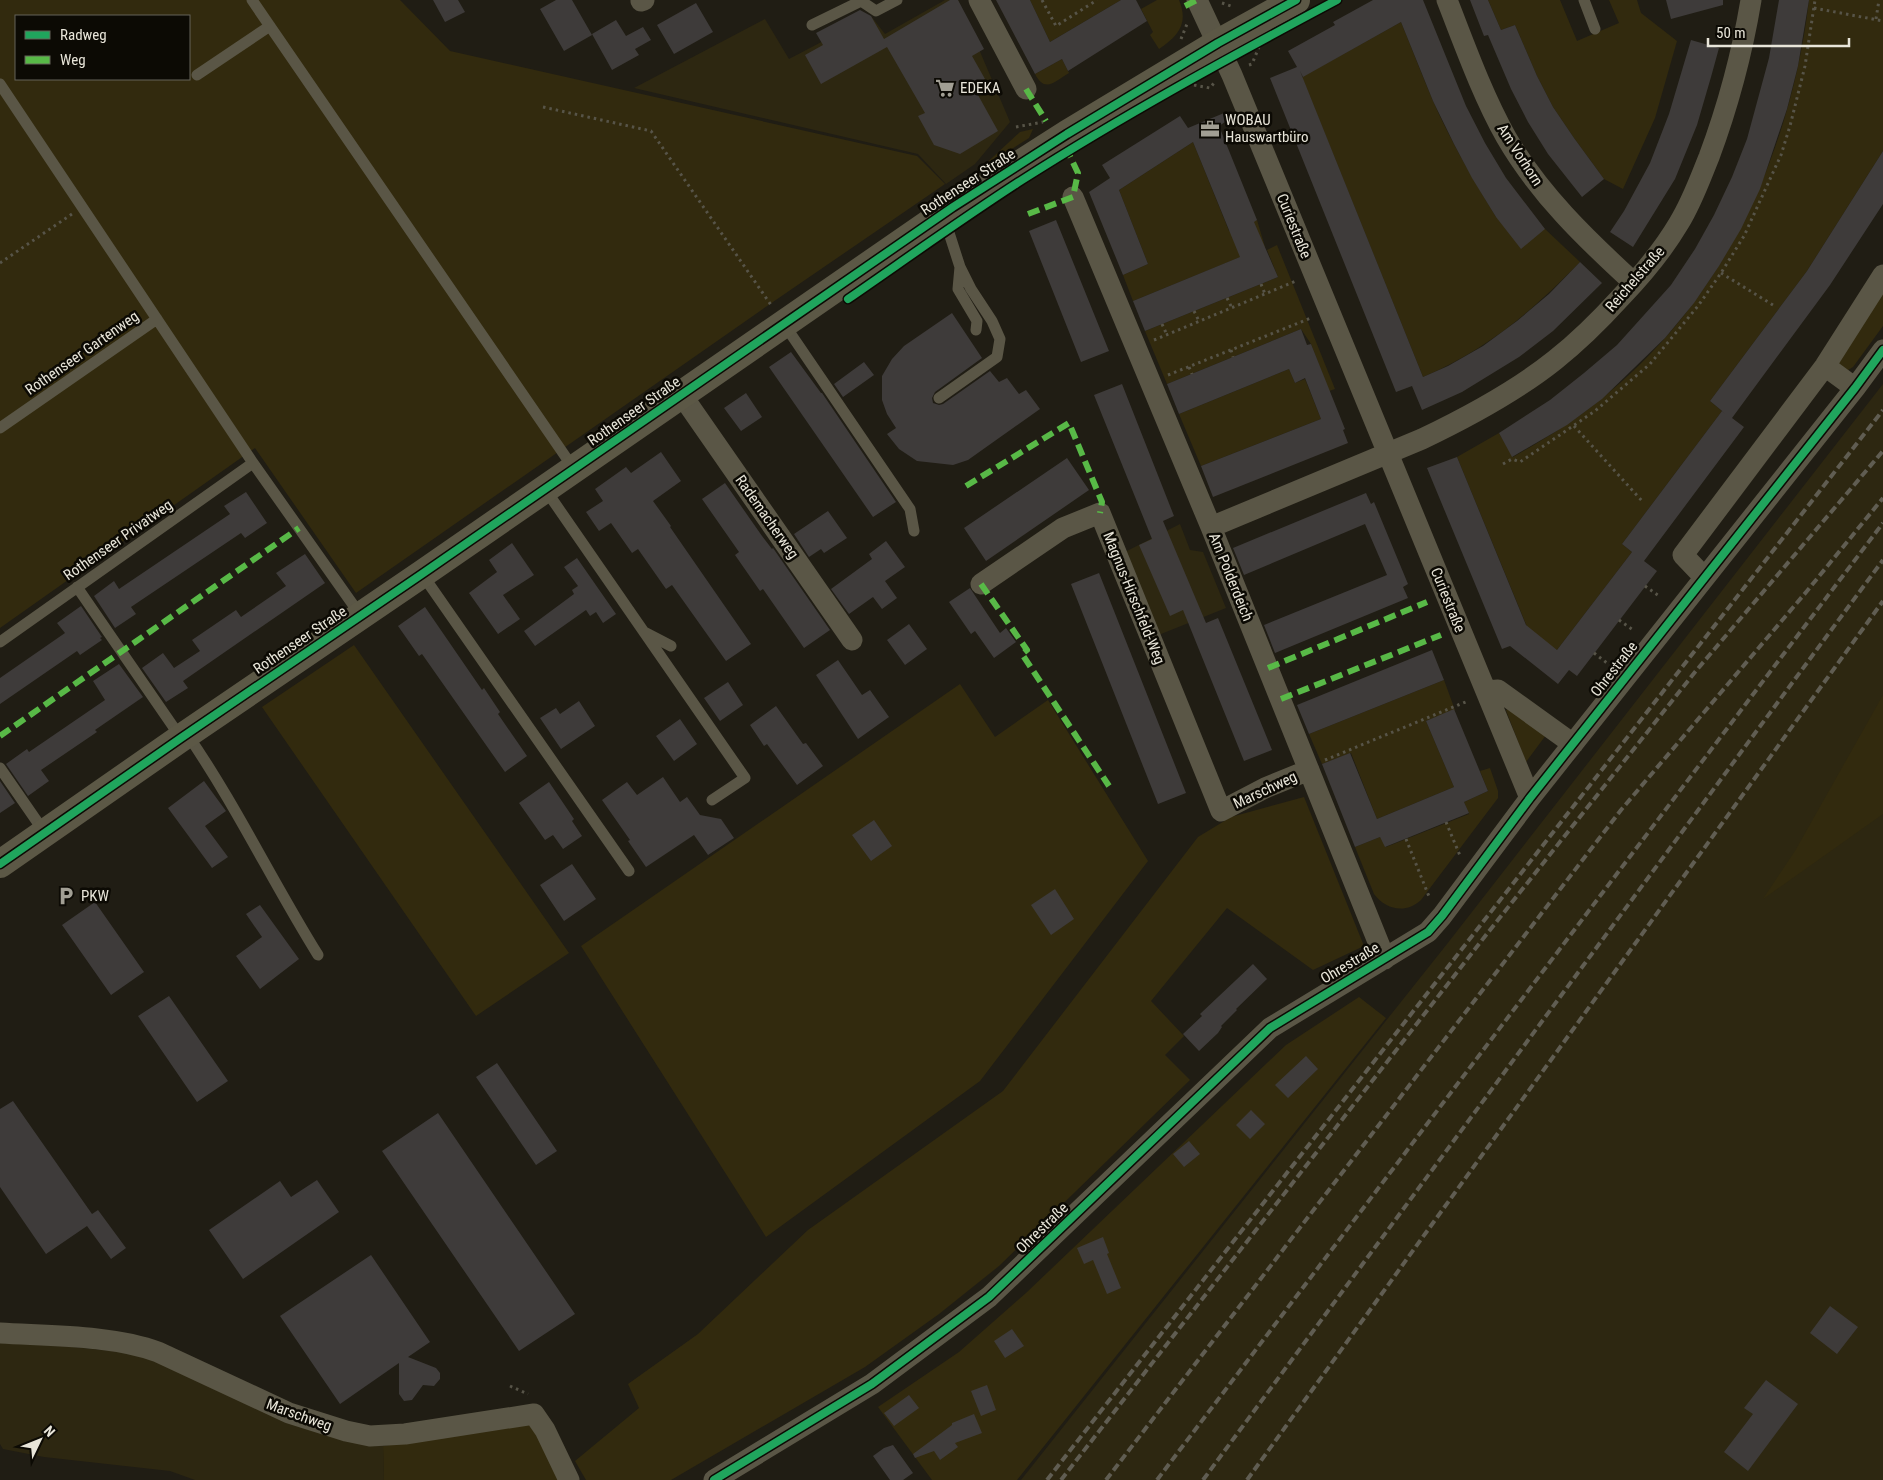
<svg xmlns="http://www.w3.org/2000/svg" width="1883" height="1480" viewBox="0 0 1883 1480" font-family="'Roboto Condensed',sans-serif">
<rect width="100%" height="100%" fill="#201d14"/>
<!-- built -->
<path fill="#2d2711" d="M945,0H958L1010,122L975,164L946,184L918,154L634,88L765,19L789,59L871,16L885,34Z
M1883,384V1480H1021L1447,944Z
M1180,524L1190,550L1203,552L1226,608L1156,636L1123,553Z
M3,1340L142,1354L383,1445L384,1480H195L170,1471L44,1457L3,1449L0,1444V1341Z"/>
<!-- green -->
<path fill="#322a0e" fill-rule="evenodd" d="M0,0H400L450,51L917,156L945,184L770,304L356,593L255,448L0,628ZM16,16H189V79H16Z
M1030,0H1121L1050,42Z
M1157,0H1179C1189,24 1178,36 1159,49L1150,35L1153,32L1141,9Z
M1488,0H1560L1577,41L1619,23L1609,0H1637L1641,13L1677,41L1655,118L1623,189L1604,179L1574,138L1553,107L1537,76L1515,25L1501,30Z
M1809,0H1883V151L1807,271L1710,401L1722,411L1622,544L1632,552L1557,650L1530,634L1457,457L1499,433L1513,457C1543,440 1573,422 1601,399C1723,302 1791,153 1809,0Z
M1401,22C1412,49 1422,75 1433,101C1451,142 1473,179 1496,217L1545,229L1580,262C1530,313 1489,348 1423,377L1302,77Z
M1062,59L1069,73C1054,82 1045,93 1035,74Z
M1033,129L1029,138L979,170L1020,132Z
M1193,142L1229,231L1257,220L1265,247L1133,301L1123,275L1148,264L1119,190Z
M1277,245L1335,389L1329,391L1311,344L1301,329L1167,384L1145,331L1278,277L1267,250Z
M1883,287V326L1853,367L1848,370L1843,369L1837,361Z
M1289,369L1295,383L1305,379L1321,419L1201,466L1179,414Z
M354,645L569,953L476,1016L262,707Z
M1444,680L1455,710L1426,721L1454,787L1377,819L1351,753L1322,764L1309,734Z
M960,684L995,737L1048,700L1148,861L980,1081L766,1237L581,946Z
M1883,695V814L1763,899L1795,851Z
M1509,709L1546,735L1526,762L1507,713L1506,710Z
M1490,768L1498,791V798L1421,900C1406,914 1386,910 1374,894L1355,847L1380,837L1386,847L1469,814L1464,802L1488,791L1480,771Z
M1304,797L1364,946L1313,970L1227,908L1151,1001L1184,1036L1165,1055L1190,1080L999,1266L939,1314L865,1367L671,1480H586L575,1461L639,1408L628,1384L698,1334L808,1230L1003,1091L1198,837L1231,817Z
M1359,997L1386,1018L1017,1480H932L878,1407L959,1352L1026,1293L1286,1045Z
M531,1422L560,1480H384L383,1446Z"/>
<!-- building -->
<path fill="#3e3b3a" d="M433,0H458L465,12L445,22Z
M556,0H572L592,35L564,51L540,9Z
M950,0H958L984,49L972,56L985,79L973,86L998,131L960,154L934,145L918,116L925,113L887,47L821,84L805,55L823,45L816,33L860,10L871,16L884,39Z
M996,0H1030L1050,42L1121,0H1136L1147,21L1068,71L1062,59L1035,74Z
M1373,0H1423L1466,106L1485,143L1506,178L1545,229L1521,249L1496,217L1472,178L1454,144L1433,101L1401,22L1303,77L1300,71L1423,377L1448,366L1483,346L1517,321L1549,294L1580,262L1602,283L1553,331L1519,357L1462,392L1422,410L1412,386L1396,392L1270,78L1297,67L1288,51L1335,25L1333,22Z
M1470,0H1488L1501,30L1515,25L1537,76L1553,107L1574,138L1604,179L1582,197L1548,154L1528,122L1511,89L1488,35L1484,36Z
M1666,0H1723V5L1671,19Z
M1779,0H1809L1798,66L1787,109L1760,189L1741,229L1719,266L1694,303L1665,338L1602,399L1567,425L1512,457L1499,433L1550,400L1584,373L1617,345L1671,285L1695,249L1714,215L1732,177L1747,139L1769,58Z
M696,3L713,32L674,54L657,25Z
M616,20L626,36L643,27L651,40L635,49L639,55L612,70L592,34Z
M1691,40L1719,48L1711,77L1697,125L1675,179L1633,247L1610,232L1624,211L1650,163L1669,114Z
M1224,113L1228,120L1219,126L1257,220L1254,222L1278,277L1145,331L1133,301L1240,257L1193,142L1119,190L1148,264L1123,275L1089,192L1110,178L1102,165L1180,116L1188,128Z
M1883,151V204L1830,285L1732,418L1744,427L1644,561L1657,571L1577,676L1569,670L1558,684L1510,646L1502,649L1427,468L1457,457L1526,625L1557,650L1632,552L1622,544L1722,411L1727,415L1710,401L1807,271Z
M1056,220L1109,351L1081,362L1029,231Z
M952,313L982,358L935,392L932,398L933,403L939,405L943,404L990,371L999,382L1007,378L1019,394L1026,390L1040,409L968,460L953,465L917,461L899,449L887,434L896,428L887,414L882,400V376L892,359L904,346Z
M1301,329L1307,345L1311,344L1345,429L1343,430L1348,443L1213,497L1201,466L1321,419L1305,378L1295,383L1289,369L1179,414L1167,384Z
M791,352L821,393H822L896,502L873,517L769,367Z
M864,362L874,375L843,397L834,384Z
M1122,384L1174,516L1163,521L1206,623L1218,618L1272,750L1244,761L1183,610L1170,616L1139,545L1152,539L1094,395Z
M746,393L762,417L741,431L724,408Z
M661,452L681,481L653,501L671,526L670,527L751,644L726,661L672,585L666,589L638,549L632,553L611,523L599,531L586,512L603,501L595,489L626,467L631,473Z
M1067,458L1089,490L986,561L964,528Z
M725,483L762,536L772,549L773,548L830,630L804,648L763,589L760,591L735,555L739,552L702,499Z
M246,492L267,523L245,538L241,533L131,607L136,614L115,628L94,596L114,581L119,589L230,514L224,506Z
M1366,493L1371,504L1374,502L1408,584L1403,587L1408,598L1275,653L1264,625L1387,575L1365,524L1244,575L1233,548Z
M828,511L847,538L824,553L821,549L809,557L794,534Z
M886,541L905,567L885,581L897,598L882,609L873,597L849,614L831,589L872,559L869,554Z
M512,543L534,575L503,595L520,619L498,634L469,593L497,572L489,560Z
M305,554L325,583L183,681L188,688L166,702L142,668L163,653L174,668L200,651L192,640L236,610L241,617L286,586L276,573Z
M577,558L616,614L603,623L596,612L590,616L586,610L535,646L524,631L574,594L572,590L578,586L564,567Z
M1099,573L1186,793L1158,804L1071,584Z
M970,588L1000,633L1006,628L1016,642L994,658L975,631L971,634L949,602Z
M81,606L102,637L100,638L102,640L80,655L77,651L0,704V678L65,633L57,623Z
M425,607L482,690L484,688L500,712L498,714L527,756L505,772L422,654L419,656L398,626Z
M909,624L927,649L905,665L887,640Z
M1432,650L1444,680L1309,734L1297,705Z
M838,660L862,695L870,690L889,717L858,739L816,675Z
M119,664L143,697L95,730L97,732L41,770L49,781L28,796L6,764L27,749L29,752L105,700L93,681Z
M728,682L743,705L720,721L704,698Z
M579,701L595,726L561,749L540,718L556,708L560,714Z
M776,706L803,744L806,743L823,766L797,785L767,744L764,746L750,725Z
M1454,709L1488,791L1464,802L1469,813L1385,847L1380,837L1355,847L1322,764L1350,753L1377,819L1454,787L1426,721Z
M680,719L697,744L674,761L656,736Z
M663,777L680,802L687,797L700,815L721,819L734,838L708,855L694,835L646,867L628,841L630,840L602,800L627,782L637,795Z
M0,781L15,803L0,813Z
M204,781L226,811L205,826L228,857L212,868L168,808Z
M549,782L574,819L572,821L582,836L563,849L553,835L545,840L519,803Z
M874,820L892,846L871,861L852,835Z
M572,864L596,899L564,921L540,885Z
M1055,889L1074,919L1051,935L1031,905Z
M95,902L144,972L111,995L62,925Z
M260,905L299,959L260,989L236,956L262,937L246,914Z
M1253,964L1267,979L1236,1009L1237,1010L1221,1026L1222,1027L1218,1033L1199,1051L1183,1034L1202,1016L1200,1014Z
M169,996L228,1081L197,1102L138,1016Z
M1306,1056L1318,1069L1288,1098L1275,1085Z
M497,1063L557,1151L536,1165L476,1077Z
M13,1101L92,1214L98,1210L126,1248L111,1259L87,1226L46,1254L0,1187V1109Z
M1251,1110L1265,1124L1250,1139L1236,1125Z
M438,1113L575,1314L519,1351L382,1151Z
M1189,1141L1200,1154L1184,1167L1173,1154Z
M317,1180L339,1212L243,1279L209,1230L280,1181L291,1197Z
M1103,1237L1109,1253L1107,1254L1121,1288L1107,1294L1093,1260L1084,1264L1077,1248Z
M371,1255L430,1342L408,1357L436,1368L440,1373V1379L434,1386L423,1385L412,1400L404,1401L399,1394V1363L340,1404L280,1316Z
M1830,1306L1858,1327L1837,1354L1810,1333Z
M1012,1329L1024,1346L1005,1358L994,1341Z
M1766,1380L1798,1404L1748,1471L1724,1452L1753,1414L1744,1408Z
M987,1385L996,1410L981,1416L971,1391Z
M909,1395L919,1408L894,1426L884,1413Z
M974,1414L982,1433L955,1443L958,1447L940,1460L934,1451L915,1458L913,1454L952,1425V1423Z
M893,1445L913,1473L903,1480H890L873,1456L884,1448Z"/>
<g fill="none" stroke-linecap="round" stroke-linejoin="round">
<!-- path -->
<path stroke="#575448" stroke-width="3" stroke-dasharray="2.5 4" stroke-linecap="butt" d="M1042,0L1056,26L1097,0
M1222,3L1234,7
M1814,8L1883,21
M1876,19L1879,0
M1181,39L1187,24
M1249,65L1252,64L1259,47
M1194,85L1210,88L1214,83
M543,107L651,131L771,305
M1016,127L1043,122
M0,263L72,214
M1721,273L1773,305
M1261,284L1265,294
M1227,298L1232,308
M1194,311L1199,321
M1162,324L1167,335
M1154,340L1296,281
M1231,350L1233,357
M1189,367L1192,374
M1168,375L1311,318
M1574,426L1643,502
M1503,464L1512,459L1520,462L1595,411L1650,364L1698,306L1721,273L1744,236L1781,155L1790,126L1805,66L1815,0
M1645,586L1659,596
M1619,620L1633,630
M1594,653L1607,663
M1325,760L1468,701
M1446,822L1461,858
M1406,839L1430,899
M510,1386L528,1394"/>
<!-- lane -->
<path stroke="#5a5646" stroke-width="11" d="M252,0L574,469
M1584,0L1595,29
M812,25L861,1L876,11L897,0
M197,75L270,26
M0,84L253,463L361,616
M960,267L958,289L977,321L976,330
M784,324L910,509L914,531
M939,398L997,357L1000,339L992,321L971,289L960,267L943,214
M0,428L157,319
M545,489L745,778L712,800
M422,574L629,871
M77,587L181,738
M644,632L671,646
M0,642L253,463
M187,734C236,805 273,883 318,955
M0,768L45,833"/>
<!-- street -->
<path stroke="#5a5646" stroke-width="21" d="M979,0L1026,89
M1197,0L1232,75L1530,798
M1447,0C1465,46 1482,94 1506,137C1539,194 1586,239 1634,283
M641,1L644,0
M1073,197L1211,527L1385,959
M1825,366L1855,388
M681,394L852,640
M1211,527L1422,439C1468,417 1515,392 1555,360C1579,341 1601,319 1621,297C1643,274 1663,250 1679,223C1692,202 1700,179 1709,157C1728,106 1742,54 1751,0
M1704,577L1683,555L1825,366L1883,275
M981,584L1063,528L1100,513L1221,811L1265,788L1309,770
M1486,691L1498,690L1573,744
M0,1333C48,1336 113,1335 158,1352L289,1413L346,1431L370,1436L405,1434L534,1414L545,1430L569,1480
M714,1480L872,1384L989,1297L1270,1028L1428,932L1442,916L1530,798L1855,388L1883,350"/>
<!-- secondary -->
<path stroke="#5c5846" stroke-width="28" d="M0,864L181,738L422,574L953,207L1067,134L1218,43L1296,0"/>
<!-- rail -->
<path stroke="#605d52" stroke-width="4" stroke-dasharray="8 4" stroke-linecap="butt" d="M1047,1480L1883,410
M1061,1480L1486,935L1695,672L1883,451
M1106,1480L1621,810L1807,591L1883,498
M1157,1480L1883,523
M1203,1480L1883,560
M1247,1480L1883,601"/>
<!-- quiet -->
<path stroke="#58b947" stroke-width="6" stroke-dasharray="12 6" stroke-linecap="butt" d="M1185,6L1197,0
M1026,89L1046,121
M1028,214L1073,197L1078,173L1068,152
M966,486L1069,423L1102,502L1100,513
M981,584L1027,650L1022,654L1109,786
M1268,668L1427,602
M1281,699L1441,635
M0,736L299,528"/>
<!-- cycleway casing -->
<g stroke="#0c0a04" stroke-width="11">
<path id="cycleway" d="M848,299C906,259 963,218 1022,180C1124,115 1230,57 1337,0
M0,864L181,738L422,574L953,207L1067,134L1218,43L1296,0
M714,1480L872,1384L989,1297L1270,1028L1428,932L1442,916L1530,798L1855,388L1883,350"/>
</g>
<!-- cycleway -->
<use href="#cycleway" stroke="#20a55d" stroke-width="8"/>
</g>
<!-- icons -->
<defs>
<g id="supermarket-bare" transform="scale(1.5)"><path d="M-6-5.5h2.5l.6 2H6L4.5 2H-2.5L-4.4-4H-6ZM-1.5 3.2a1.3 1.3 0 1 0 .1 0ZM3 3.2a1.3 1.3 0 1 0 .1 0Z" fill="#a29f94" stroke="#0c0a04" stroke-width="2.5" paint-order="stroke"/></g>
<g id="office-bare" transform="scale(1.5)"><path d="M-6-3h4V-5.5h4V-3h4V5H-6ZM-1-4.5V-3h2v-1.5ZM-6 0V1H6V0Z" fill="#a29f94" stroke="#0c0a04" stroke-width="2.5" paint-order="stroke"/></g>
<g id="parking-bare" transform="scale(1.5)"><path d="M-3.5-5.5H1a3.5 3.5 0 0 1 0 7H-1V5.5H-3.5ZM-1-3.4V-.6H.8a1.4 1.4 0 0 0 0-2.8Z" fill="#a29f94" stroke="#0c0a04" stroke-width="2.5" paint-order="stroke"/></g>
</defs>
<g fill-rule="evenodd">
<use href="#supermarket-bare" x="945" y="88"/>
<use href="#office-bare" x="1210" y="129"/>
<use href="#parking-bare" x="66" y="896"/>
</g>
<g text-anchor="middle" stroke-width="5" stroke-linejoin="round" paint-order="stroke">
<!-- poi labels -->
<g font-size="15" fill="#e8e5d9" stroke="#0c0a04" text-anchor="start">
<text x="960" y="93">EDEKA</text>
<text x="1225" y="125">WOBAU<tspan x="1225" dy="17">Hauswartbüro</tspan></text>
<text x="81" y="901">PKW</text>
</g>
<!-- street labels -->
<g font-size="15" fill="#e8e5d9" stroke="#0c0a04">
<text transform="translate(1520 155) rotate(57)" y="5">Am Vorhorn</text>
<text transform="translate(968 182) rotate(-33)" y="5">Rothenseer Straße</text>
<text transform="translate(1294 226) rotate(68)" y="5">Curiestraße</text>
<text transform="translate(1635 279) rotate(-49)" y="5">Reichelstraße</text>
<text transform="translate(82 353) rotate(-35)" y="5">Rothenseer Gartenweg</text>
<text transform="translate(634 411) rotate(-35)" y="5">Rothenseer Straße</text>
<text transform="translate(767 517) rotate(55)" y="5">Rademacherweg</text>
<text transform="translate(118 540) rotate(-35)" y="5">Rothenseer Privatweg</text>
<text transform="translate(1231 577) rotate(68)" y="5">Am Polderdeich</text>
<text transform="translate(1134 598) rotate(68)" y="5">Magnus-Hirschfeld-Weg</text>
<text transform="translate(1448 600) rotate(68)" y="5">Curiestraße</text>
<text transform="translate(300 640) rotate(-34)" y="5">Rothenseer Straße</text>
<text transform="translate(1614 669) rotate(-52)" y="5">Ohrestraße</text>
<text transform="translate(1265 790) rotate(-25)" y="5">Marschweg</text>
<text transform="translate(1350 963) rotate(-31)" y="5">Ohrestraße</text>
<text transform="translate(1042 1228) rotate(-44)" y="5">Ohrestraße</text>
<text transform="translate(299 1415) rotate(20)" y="5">Marschweg</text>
</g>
</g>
<!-- legend -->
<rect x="15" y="15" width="175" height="65" fill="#0c0a04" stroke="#646259"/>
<rect x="25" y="31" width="25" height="8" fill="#20a55d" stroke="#646259"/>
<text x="60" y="40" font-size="15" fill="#e8e5d9">Radweg</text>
<rect x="25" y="56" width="25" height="8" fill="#58b947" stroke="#646259"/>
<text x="60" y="65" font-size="15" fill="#e8e5d9">Weg</text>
<!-- north arrow -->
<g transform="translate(40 1440) rotate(47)" stroke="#0c0a04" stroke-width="4" paint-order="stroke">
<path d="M0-4L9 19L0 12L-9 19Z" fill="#e8e5d9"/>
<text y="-8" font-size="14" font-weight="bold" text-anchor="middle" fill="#e8e5d9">N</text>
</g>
<!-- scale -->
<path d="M1708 38v8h141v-8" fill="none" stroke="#e8e5d9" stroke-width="2.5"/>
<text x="1716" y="38" font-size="15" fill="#e8e5d9" stroke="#0c0a04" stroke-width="4" paint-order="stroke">50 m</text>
</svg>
